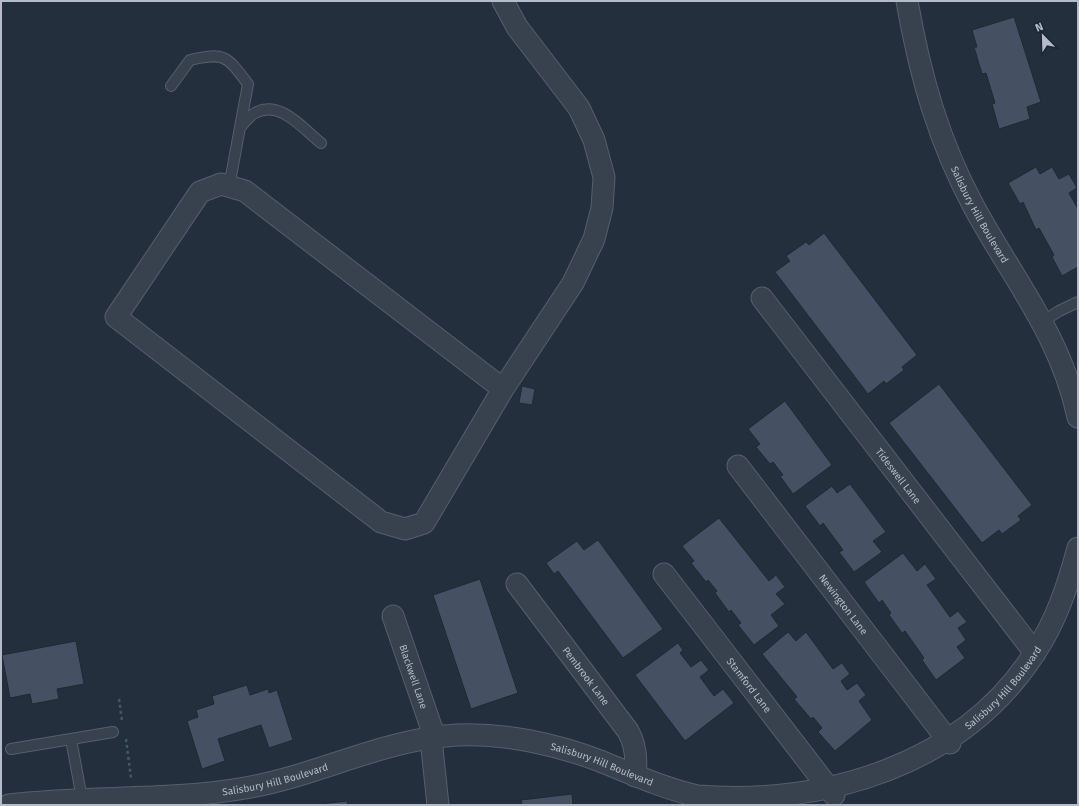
<svg xmlns="http://www.w3.org/2000/svg" width="1079" height="806" viewBox="0 0 1079 806" font-family="'Fira Sans',sans-serif">
<rect width="100%" height="100%" fill="#242f3e"/>
<!-- building -->
<path fill="#455162" stroke="#1f2835" d="M1014,17L1041,102L1027,107L1030,119L999,129L992,104L995,103L986,73L982,74L974,47H977L972,30Z
M1036,167L1040,174L1052,167L1059,179L1069,174L1077,188L1069,193L1078,209V267L1062,276L1052,257L1054,255L1039,228L1036,230L1023,202L1020,204L1008,183Z
M824,233L917,355L902,367L904,370L886,384L884,381L868,394L775,272L790,261L786,256L806,242L809,245Z
M939,384L1032,505L1018,516L1021,520L1002,534L999,530L982,543L889,423Z
M522,386L535,389L532,405L519,403Z
M785,401L832,465L793,494L780,476L783,475L773,462L770,464L756,447L760,444L748,429Z
M850,484L886,532L873,541L882,552L854,572L839,552L843,550L823,523L820,526L805,506L832,486L837,493Z
M719,518L769,581L776,575L785,587L776,594L785,604L771,615L779,626L754,645L738,625L741,623L731,610L729,612L715,593L717,591L708,580L706,582L691,563L694,561L682,546Z
M598,540L663,629L623,658L558,571L554,574L546,563L577,541L584,550Z
M903,553L917,571L925,564L936,579L927,585L950,617L958,611L967,622L958,628L966,640L957,647L965,658L936,680L922,660L924,658L905,631L902,633L889,615L891,613L882,600L879,603L864,582Z
M480,579L518,693L471,709L433,595Z
M788,632L796,641L806,632L833,669L842,663L850,674L841,681L847,690L857,683L866,695L859,701L872,720L835,751L818,732L822,728L813,717L811,719L794,699L797,697L762,654Z
M76,641L84,684L57,689L59,699L32,704L30,694L10,698L2,655Z
M678,643L683,650L680,653L691,667L701,660L709,670L700,677L714,696L723,689L734,703L685,741L635,675Z
M247,685L250,695L268,689L269,693L277,690L293,740L269,748L261,725L218,739L225,761L202,769L187,721L198,717L196,710L214,704L212,696Z
M572,794L573,805H522L521,800Z
M347,801L348,805H320V804Z"/>
<g fill="none" stroke-linecap="round" stroke-linejoin="round">
<!-- lane casing -->
<g stroke="#565f6c" stroke-width="12">
<path id="lane" d="M171,86L190,60C225,52 227,56 248,84L229,187
M240,128C244,123 249,116 255,113C280,99 303,129 321,143
M1042,322L1059,311L1078,302
M71,739L113,732
M11,749L71,739L82,799"/>
</g>
<!-- street casing -->
<g stroke="#565f6c" stroke-width="23">
<g id="street">
<path d="M503,1L517,27L579,108L594,140L604,177L602,208L594,239L573,283L503,389L424,523L405,529L381,522L116,317L200,192L221,184L245,191L503,389"/>
<path id="s1" d="M907,1C920,75 938,140 974,207C1013,279 1060,334 1078,417"/>
<path id="s2" d="M762,298L1035,653"/>
<path id="s3" d="M738,466L950,743"/>
<path id="s4" d="M664,574L834,795"/>
<path id="s5" d="M517,584L628,731C636,745 637,760 635,776"/>
<path id="s6" d="M393,616L435,738"/>
<path d="M431,739L438,805"/>
<path id="s7" d="M9,805C87,795 167,802 245,788C317,776 383,739 457,735C504,733 556,744 600,761C632,774 663,788 697,796C826,806 963,764 1034,654C1056,622 1068,585 1078,548"/>
</g>
</g>
<!-- path -->
<path stroke="#44595c" stroke-width="2.5" stroke-dasharray="3 3" stroke-linecap="butt" d="M119,699L122,721
M126,739L131,778"/>
<!-- lane -->
<use href="#lane" stroke="#38414e" stroke-width="10"/>
<!-- street -->
<use href="#street" stroke="#38414e" stroke-width="21"/>
</g>
<g text-anchor="middle" stroke-width="3" stroke-linejoin="round" paint-order="stroke">
<!-- street labels -->
<g font-size="10" fill="#b4bcc9" stroke="#1d2633">
<text dy="4" stroke="none"><textPath href="#s1" startOffset="227">Salisbury Hill Boulevard</textPath></text>
<text dy="4" stroke="none"><textPath href="#s2" startOffset="224">Tideswell Lane</textPath></text>
<text dy="4" stroke="none"><textPath href="#s3" startOffset="174">Newington Lane</textPath></text>
<text dy="4" stroke="none"><textPath href="#s5" startOffset="115">Pembrook Lane</textPath></text>
<text dy="4" stroke="none"><textPath href="#s6" startOffset="64">Blackwell Lane</textPath></text>
<text dy="4" stroke="none"><textPath href="#s4" startOffset="140">Stamford Lane</textPath></text>
<text dy="4" stroke="none"><textPath href="#s7" startOffset="1043">Salisbury Hill Boulevard</textPath></text>
<text dy="4" stroke="none"><textPath href="#s7" startOffset="605">Salisbury Hill Boulevard</textPath></text>
<text dy="4" stroke="none"><textPath href="#s7" startOffset="268">Salisbury Hill Boulevard</textPath></text>
</g>
</g>
<!-- border -->
<rect width="1079" height="806" fill="none" stroke="#b4bcc9" stroke-width="4"/>
<!-- north arrow -->
<g transform="translate(1043 36) rotate(337)" stroke="#1d2633" stroke-width="3" paint-order="stroke">
<path d="M0-3L7 15L0 10L-7 15Z" fill="#b4bcc9"/>
<text y="-6" font-size="11" font-weight="bold" text-anchor="middle" fill="#b4bcc9">N</text>
</g>
</svg>
